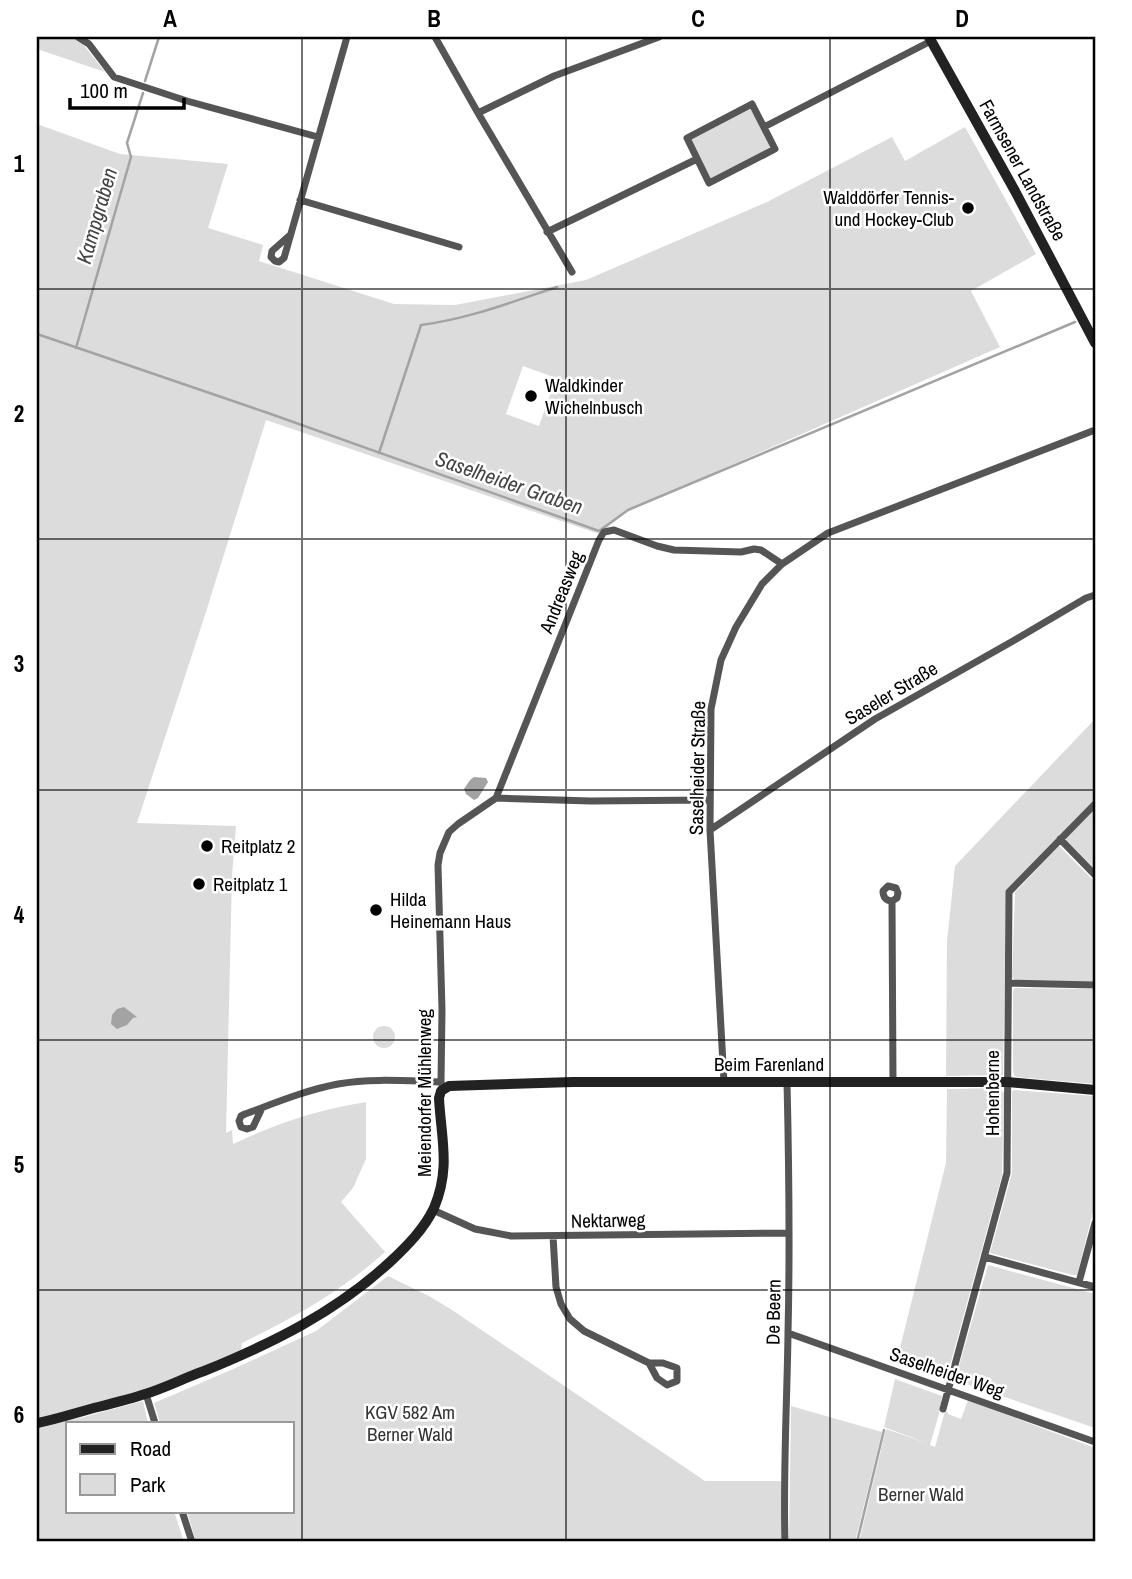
<svg xmlns="http://www.w3.org/2000/svg" width="1132" height="1579" viewBox="0 0 1132 1579" font-family="'Archivo Narrow',sans-serif">
<rect width="100%" height="100%" fill="#fff"/>
<!-- green -->
<path fill="#dcdcdc" fill-rule="evenodd" d="M37,37H72L79,39L105,72L37,49Z
M752,106L773,149L710,181L688,138Z
M37,124L120,154L228,164L208,228L263,245L259,261L394,304L455,305L586,280L767,202L892,137L905,161L965,127L1036,254L971,291L1000,347L654,499L628,511L599,534L266,420L205,615L137,823L236,826L232,876L226,1133L232,1130L233,1144C278,1123 316,1110 366,1102V1159L353,1188L341,1202L385,1252C342,1291 293,1318 242,1343L241,1350L162,1383L91,1406L37,1418ZM523,366L556,378L539,426L506,414Z
M1095,719V799L1006,890L1003,1075L946,1076L947,941L955,866Z
M1095,809V869L1065,839Z
M1059,846L1095,882V983L1015,980L1012,977L1015,892Z
M1015,988L1095,989V1084L1016,1077L1014,1075L1013,1070V991Z
M373 1037a11 11 0 1 1 22 0a11 11 0 1 1-22 0Z
M1000,1088L1004,1093L1002,1175L946,1380L900,1365L897,1360L946,1163L947,1089Z
M1014,1090L1095,1096V1204L1077,1275H1072L990,1253L1012,1173V1092Z
M988,1265L1095,1294V1428L955,1380Z
M388,1276L429,1296L452,1310L705,1481H782V1542H196L187,1511H292V1423H160L154,1403L231,1370L316,1331Z
M895,1379L942,1396L939,1414L930,1445L935,1447L945,1411L948,1412V1414L961,1419L968,1400L1095,1448V1542H859L886,1429L929,1444L884,1427Z
M143,1401L148,1423H68V1511H174L184,1542H37V1427L80,1418Z
M791,1406L882,1432L855,1542H789Z"/>
<!-- water -->
<path fill="#a3a3a3" d="M474,777L486,778L488,782L478,798L474,800L466,794L464,789L470,780Z
M124,1007L137,1017L133,1018L127,1025L117,1029L111,1024L112,1015L117,1009Z"/>
<g fill="none" stroke-linecap="round" stroke-linejoin="round">
<!-- stream -->
<path stroke="#a3a3a3" stroke-width="2.5" d="M145,81L159,37
M37,334L268,413L599,531L628,510L1075,322
M76,348L131,157L127,143L143,93
M379,453L421,325C468,319 512,302 557,287
M857,1542L884,1430"/>
<!-- street -->
<path stroke="#555" stroke-width="7" d="M78,37L89,44L114,77L187,101L318,137
M435,37L478,113L572,272
M752,104L775,149L709,183L687,138Z
M478,113L554,76L659,37
M764,127L931,41
M300,200L459,247
M547,232L697,159
M290,235L272,251L271,257L275,261L279,262L284,258L347,37
M496,798L599,540L604,532L614,530L657,546L674,550L741,552L754,549L761,550L782,564
M710,830L875,719L1013,641L1086,598L1095,595
M1060,839L1095,875
M892,901C886,901 883,897 883,891L888,886L896,888L898,893L897,898L892,901L893,1082
M1009,983L1095,985
M724,1082L710,830L711,709L721,660L736,627L762,584L782,564L828,533L1095,430
M443,1089L441,1082L442,1010L438,865L440,853L449,832L458,824L496,798L591,801L710,800
M262,1108L253,1127L247,1129L241,1127L239,1121L241,1116L245,1114C275,1103 306,1090 338,1084C371,1078 407,1081 441,1082
M433,1210L475,1229L511,1236L789,1233
M553,1236L556,1287L561,1304L570,1319L584,1331L649,1363H663L677,1368V1381L667,1385L657,1378L649,1363
M985,1257L1095,1287
M1079,1282L1095,1223
M788,1333L1095,1442
M146,1394L155,1423
M943,1409L1007,1173L1009,892L1095,804
M182,1511L192,1542
M785,1542C783,1473 787,1403 788,1334C790,1250 789,1166 787,1082"/>
<!-- secondary -->
<path stroke="#222" stroke-width="10" d="M929,37L1015,191L1095,343
M37,1423C58,1419 78,1412 98,1407C114,1403 130,1399 145,1394C165,1388 184,1378 204,1371C273,1343 336,1312 391,1261C407,1246 424,1229 434,1208C451,1168 441,1138 439,1098L441,1091L449,1086L573,1082H1008L1095,1090"/>
</g>
<!-- grid -->
<path fill="none" stroke="#000" stroke-width="2" stroke-opacity="0.55" d="M302,37V1542M566,37V1542M830,37V1542M37,289H1095M37,539H1095M37,790H1095M37,1040H1095M37,1290H1095"/>
<!-- markers -->
<g fill="#000" stroke="#fff" stroke-width="2.5">
<circle cx="968" cy="208" r="7"/>
<circle cx="531" cy="396" r="7"/>
<circle cx="207" cy="846" r="7"/>
<circle cx="199" cy="884" r="7"/>
<circle cx="376" cy="910" r="7"/>
</g>
<g text-anchor="middle" stroke-width="5" stroke-linejoin="round" paint-order="stroke">
<!-- street labels -->
<g font-size="19" fill="#000" stroke="#fff">
<text transform="translate(1023 170) rotate(61)" y="7">Farmsener Landstraße</text>
<text transform="translate(561 592) rotate(-68)" y="7">Andreasweg</text>
<text transform="translate(891 693) rotate(-31)" y="7">Saseler Straße</text>
<text transform="translate(697 768) rotate(-89)" y="7">Saselheider Straße</text>
<text x="769" y="1071">Beim Farenland</text>
<text transform="translate(424 1093) rotate(-90)" y="7">Meiendorfer Mühlenweg</text>
<text transform="translate(992 1093) rotate(-90)" y="7">Hohenberne</text>
<text transform="translate(608 1220) rotate(-1)" y="7">Nektarweg</text>
<text transform="translate(773 1312) rotate(-89)" y="7">De Beern</text>
<text transform="translate(947 1372) rotate(19)" y="7">Saselheider Weg</text>
</g>
<!-- poi labels -->
<g font-size="19" fill="#000" stroke="#fff" text-anchor="start">
<text x="954" y="204" text-anchor="end">Walddörfer Tennis-<tspan x="954" dy="22">und Hockey-Club</tspan></text>
<text x="545" y="392">Waldkinder<tspan x="545" dy="22">Wichelnbusch</tspan></text>
<text x="221" y="853">Reitplatz 2</text>
<text x="213" y="891">Reitplatz 1</text>
<text x="390" y="906">Hilda<tspan x="390" dy="22">Heinemann Haus</tspan></text>
</g>
<!-- park labels -->
<g font-size="19" fill="#333" stroke="#fff">
<text x="410" y="1419">KGV 582 Am<tspan x="410" dy="22">Berner Wald</tspan></text>
<text x="921" y="1501">Berner Wald</text>
</g>
<!-- water labels -->
<g font-size="21" font-style="italic" fill="#444" stroke="#fff">
<text transform="translate(97 216) rotate(-74)" y="7">Kampgraben</text>
<text transform="translate(509 483) rotate(19)" y="7">Saselheider Graben</text>
</g>
</g>
<!-- border -->
<rect width="1132" height="1579" fill="none" stroke="#ffffff" stroke-width="77"/>
<!-- legend -->
<rect x="66" y="1422" width="228" height="91" fill="#ffffff" stroke="#999999" stroke-width="2"/>
<rect x="80" y="1444" width="35" height="10" fill="#222222" stroke="#999999" stroke-width="2"/>
<text x="130" y="1456" font-size="21" fill="#000000">Road</text>
<rect x="80" y="1474" width="35" height="21" fill="#dcdcdc" stroke="#999999" stroke-width="2"/>
<text x="130" y="1492" font-size="21" fill="#000000">Park</text>
<!-- scale -->
<path d="M70 98v10h114v-10" fill="none" stroke="#000000" stroke-width="3.5"/>
<text x="80" y="98" font-size="21" fill="#000000" stroke="#ffffff" stroke-width="5" paint-order="stroke">100 m</text>
<rect x="38" y="38" width="1056" height="1502" fill="none" stroke="#000" stroke-width="2.5"/>
<g font-size="23" text-anchor="middle" font-weight="bold" fill="#000">
<text x="170" y="27">A</text>
<text x="434" y="27">B</text>
<text x="698" y="27">C</text>
<text x="962" y="27">D</text>
<text x="19" y="172">1</text>
<text x="19" y="422">2</text>
<text x="19" y="672">3</text>
<text x="19" y="923">4</text>
<text x="19" y="1173">5</text>
<text x="19" y="1423">6</text>
</g>
</svg>
